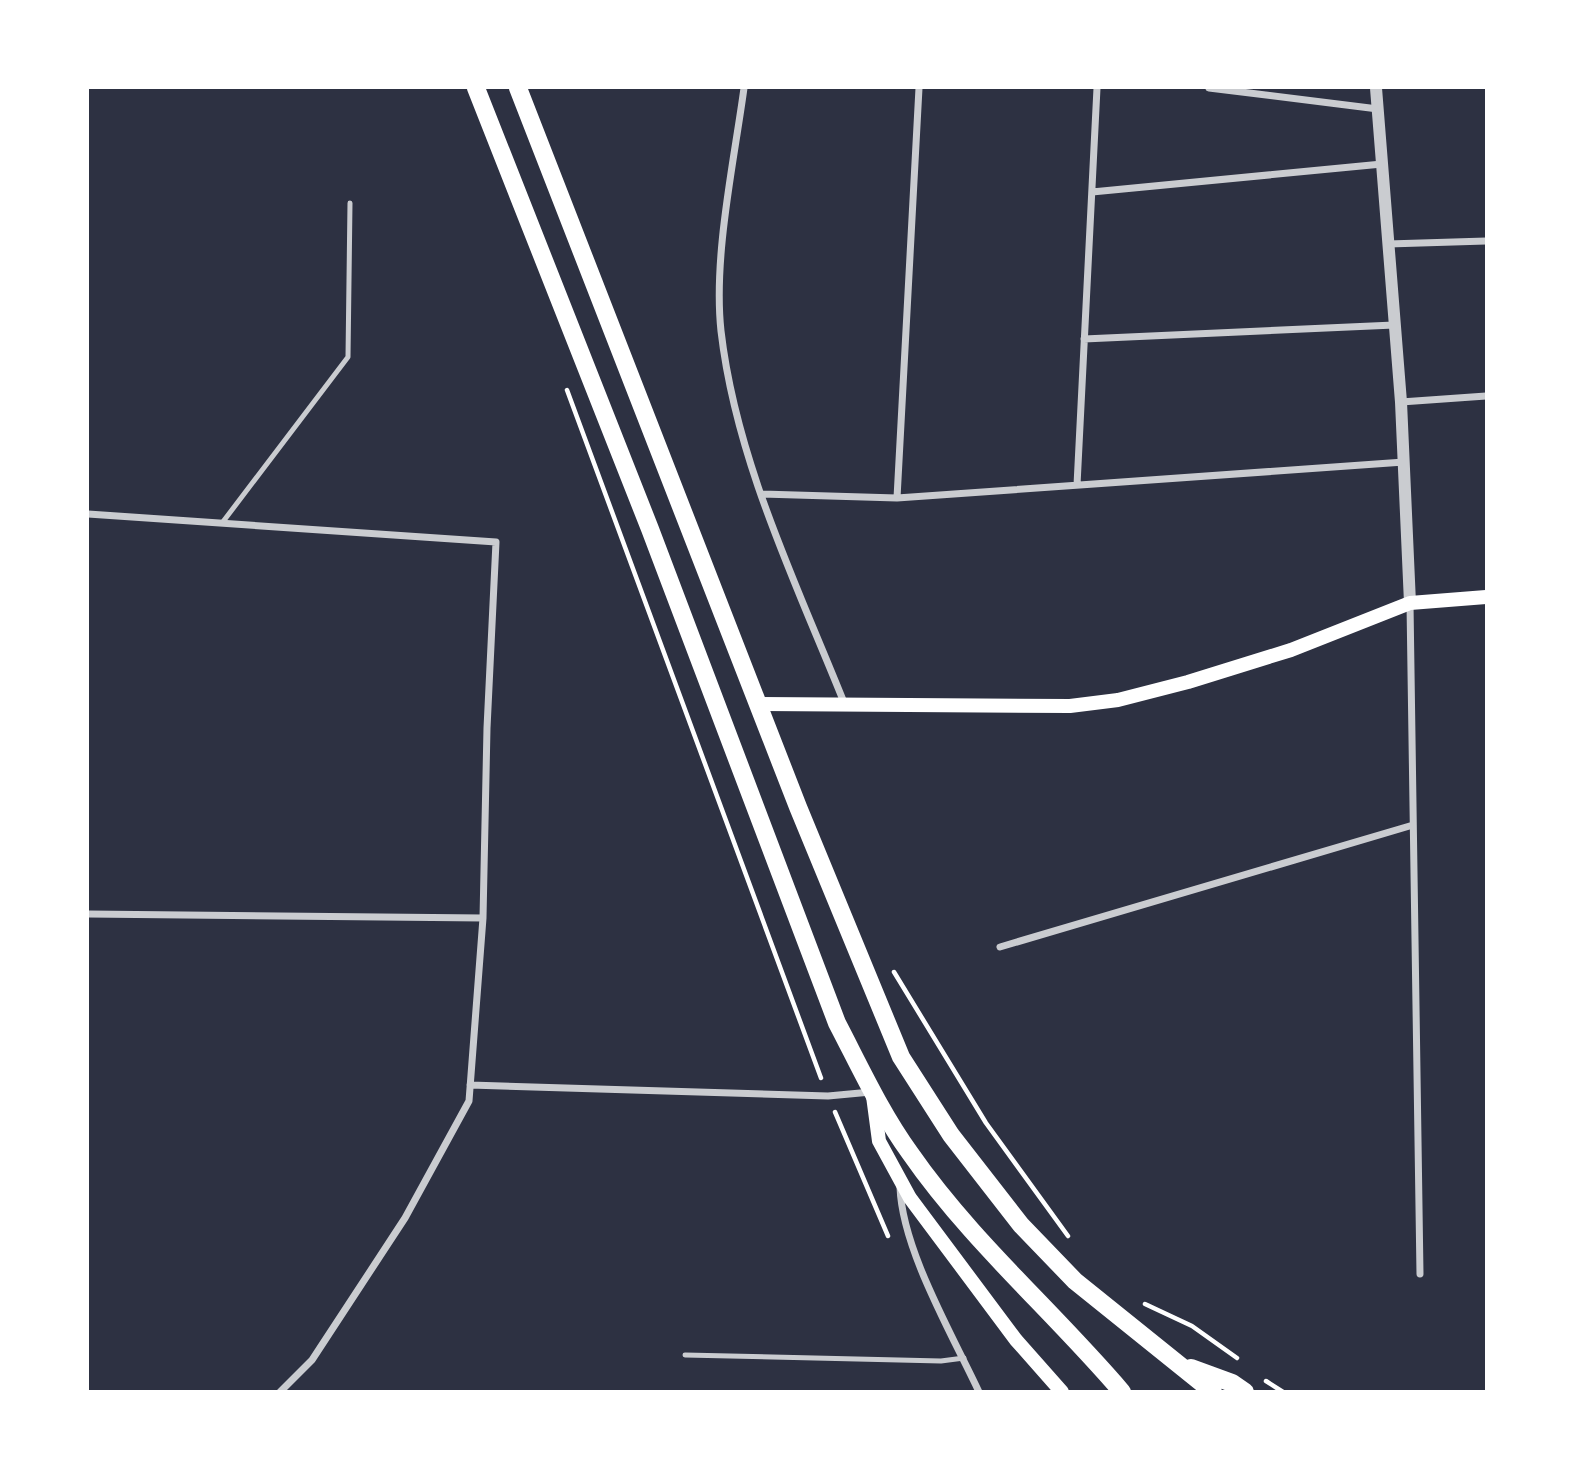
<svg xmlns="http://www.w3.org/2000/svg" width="1574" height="1479" viewBox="0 0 1574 1479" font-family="Literata,serif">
<rect width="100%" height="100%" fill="#2d3142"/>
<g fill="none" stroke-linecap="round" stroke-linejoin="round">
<!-- path -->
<path stroke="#fff" stroke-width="4.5" d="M567,390L821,1078
M894,972L986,1123L1068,1236
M835,1112L888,1236
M1145,1304L1192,1326L1237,1358
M1266,1381L1283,1392"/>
<!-- service -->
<path stroke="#caccd0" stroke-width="5" d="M222,523L348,357L350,203
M685,1355L941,1361L964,1358"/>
<!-- minor -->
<path stroke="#caccd0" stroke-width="7" d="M744,88C734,162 713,257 721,331C736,461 797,585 845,705
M1209,88L1378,109
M1092,192L1382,164
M1388,244L1486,241
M1084,339L1394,325
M1401,402L1486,396
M1077,485L1097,88
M761,494L897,498L1404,462
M897,498L919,88
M88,514L496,542L487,728L483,918L469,1101L405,1218L312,1360L280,1392
M1410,604L1420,1274
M88,914L483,918
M1000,947L1413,825
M470,1085L828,1096L871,1092
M900,1187C902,1249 952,1334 979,1392"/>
<!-- tertiary -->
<path stroke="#caccd0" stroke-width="12" d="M1376,88L1401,402L1410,603"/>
<!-- secondary -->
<path stroke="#fff" stroke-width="14" d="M758,704L1070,706L1118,700L1188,682L1291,650L1410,603L1486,597
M873,1096L879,1141L910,1198L1016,1340L1062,1392"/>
<!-- primary -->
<path stroke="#fff" stroke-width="18" d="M476,88L650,529L837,1023C860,1067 881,1113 910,1153C971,1241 1053,1311 1122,1392
M518,88L798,807L901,1057L951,1135L1021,1225L1075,1281L1213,1392
M1191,1368L1232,1383L1245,1392"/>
</g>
<!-- border -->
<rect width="1574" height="1479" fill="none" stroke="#ffffff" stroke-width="178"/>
</svg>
